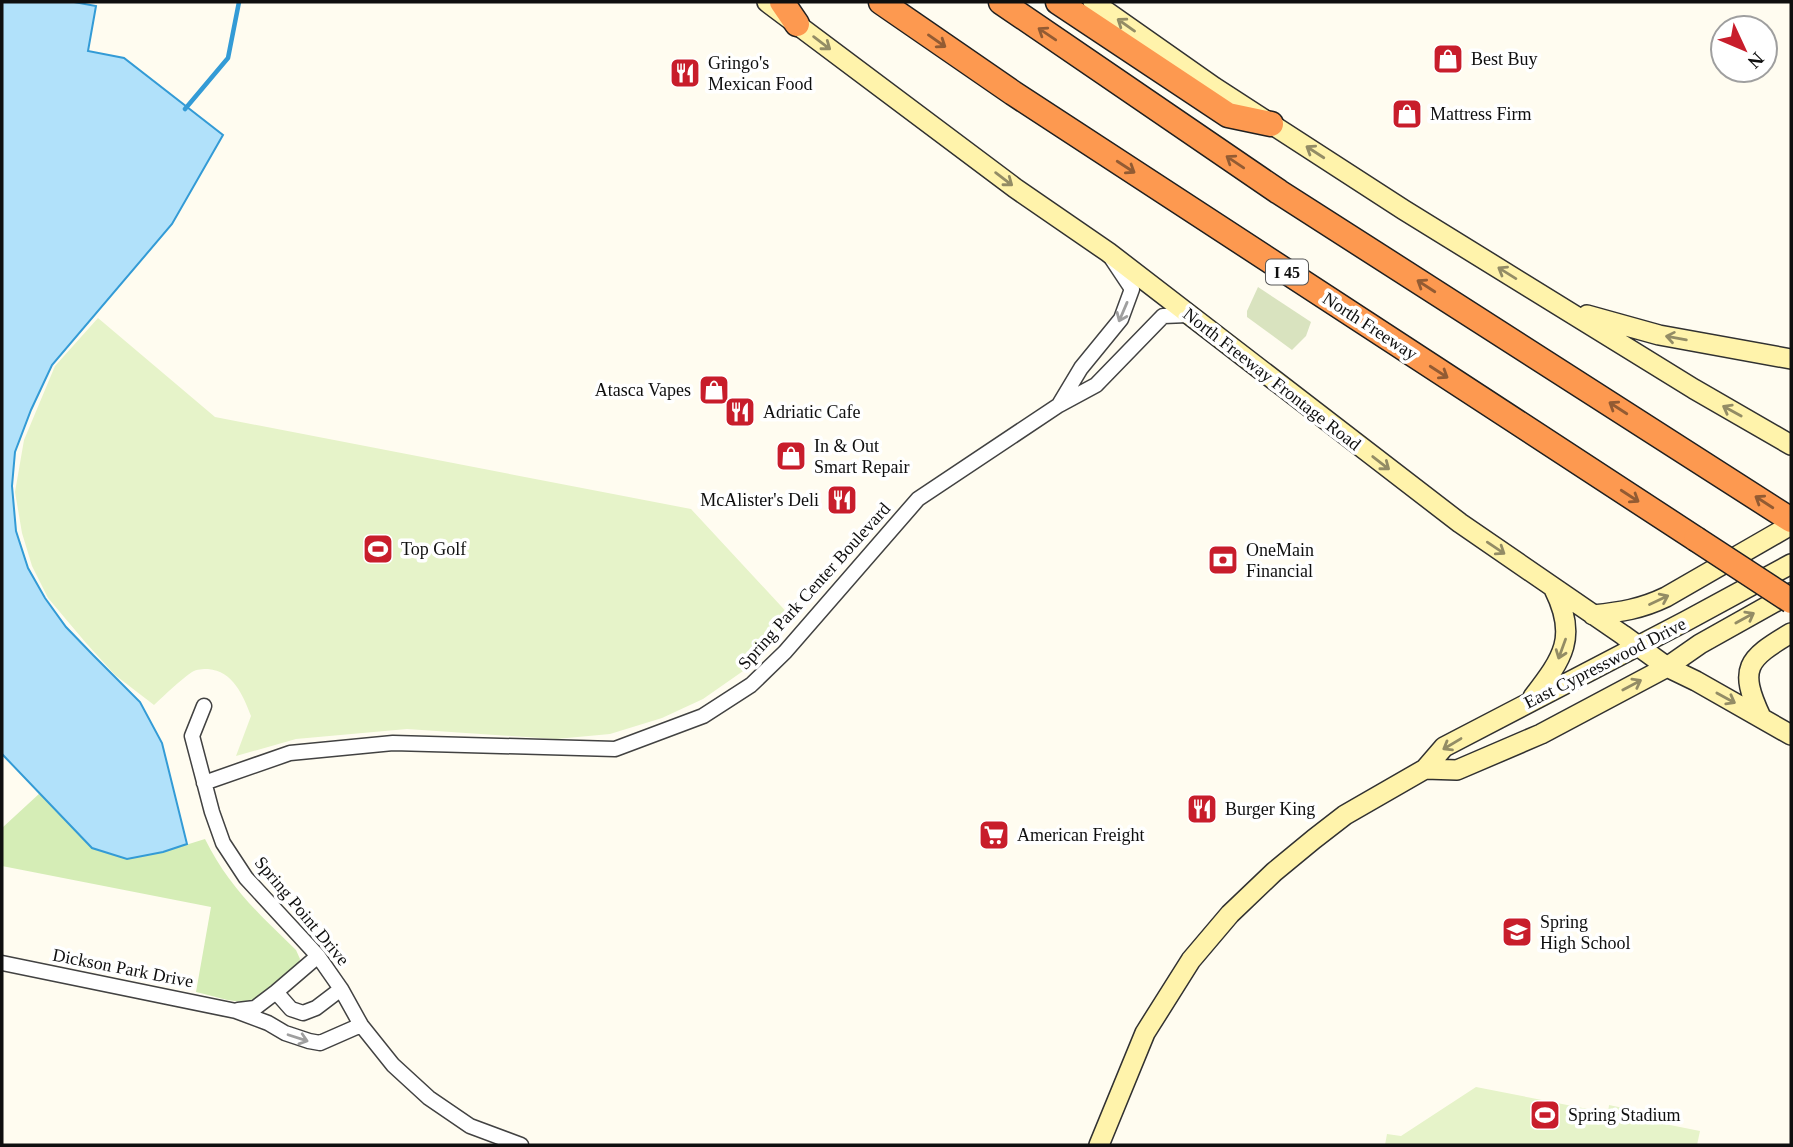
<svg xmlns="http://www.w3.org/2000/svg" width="1793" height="1147" viewBox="0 0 1793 1147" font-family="'Times New Roman',serif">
<rect width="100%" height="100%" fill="#fffcf0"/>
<!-- green -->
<path fill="#d5edb6" d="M40,793L92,847L127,859L163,852L205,839C229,887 258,913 296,950L300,959C297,969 290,973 283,980C247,1011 238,1002 196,992L211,907L2,866V828Z"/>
<!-- cemetery -->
<path fill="#d9e3bf" d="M1258,287L1311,322L1306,336L1292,350L1247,317V311Z"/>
<!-- pitch -->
<path fill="#e6f3c9" d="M98,318L215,417L691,509L793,619L771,646L746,669L703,699L662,718L610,734L556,739L407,729L296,739L236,756L251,716C243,695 233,671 208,669C203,669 197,669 192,672C179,681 166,694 154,705L115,675L86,643L48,598L32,566L22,533L15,492L24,440L55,366Z
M1476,1087L1608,1113L1609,1105L1666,1117L1665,1124L1700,1131L1697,1145H1385L1387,1134L1401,1136Z"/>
<!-- water -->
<path fill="#b1e1fa" stroke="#339bd6" stroke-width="2" d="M2,2H74L96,6L88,51L124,58L223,135L172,224L52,365L31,410L15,452L12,486L16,531L28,568L45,598L66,627L93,655L140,702L162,743L187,844L163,852L127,859L92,848L2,754Z"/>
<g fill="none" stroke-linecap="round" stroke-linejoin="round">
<!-- stream -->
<path stroke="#339bd6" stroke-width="4.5" d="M185,109L228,58L239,2"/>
<!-- street casing -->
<g stroke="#424242" stroke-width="17">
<path id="street" d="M1060,403L1081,368L1121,319L1132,289L1112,259
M204,706L192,736L212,812L223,843L246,878L318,956L341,989L361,1025L393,1065L429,1098L470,1126L521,1145
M204,783L290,753L393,743L615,749L703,716L751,685L785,652L918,499L1059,405L1096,385L1163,316L1188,315
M2,963L236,1011L268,1023L285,1033L309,1041L320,1043L361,1025
M276,992L291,1009L303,1013L316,1008L341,989
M238,1010L255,1008L276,992L318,956"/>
</g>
<!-- secondary casing -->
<g stroke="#313131" stroke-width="22">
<path id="secondary" d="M767,2L1015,188L1108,252L1460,523L1623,635L1667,667L1696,681L1791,735
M1093,2L1214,87L1404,210L1694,389L1791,445
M1587,315L1659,335L1791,359
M1593,615C1621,612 1641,609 1666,597L1791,525
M1533,697C1563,658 1578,637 1554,589
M1761,717C1738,668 1747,659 1791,633
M1425,769L1457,770L1541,734L1667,667L1700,644L1791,593
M1099,1145L1145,1033L1191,960L1230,914L1274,872L1314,839L1345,815L1425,769L1444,747L1686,621L1791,564"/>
</g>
<!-- highway casing -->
<g stroke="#202020" stroke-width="27">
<path id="highway" d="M782,2L797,24
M881,2L1013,93L1696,539
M1001,2L1279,192L1791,520
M1058,2L1228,115L1271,124"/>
</g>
<!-- street -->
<use href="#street" stroke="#fff" stroke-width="14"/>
<!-- secondary -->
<use href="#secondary" stroke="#fff3ab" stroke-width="19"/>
<!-- highway -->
<use href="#highway" stroke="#fd9950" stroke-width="24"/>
<!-- highway-bridge casing -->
<g stroke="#202020" stroke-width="27" stroke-linecap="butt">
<path id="highway-bridge" d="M1696,539L1791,601"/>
</g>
<!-- highway-bridge -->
<use href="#highway-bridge" stroke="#fd9950" stroke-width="24"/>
</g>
<!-- one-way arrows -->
<defs><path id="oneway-shaft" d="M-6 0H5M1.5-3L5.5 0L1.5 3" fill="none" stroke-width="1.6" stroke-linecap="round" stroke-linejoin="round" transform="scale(1.75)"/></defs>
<g stroke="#938c65">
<use href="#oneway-shaft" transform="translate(1126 25) rotate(-145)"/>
<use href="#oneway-shaft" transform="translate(822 43) rotate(37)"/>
<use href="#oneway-shaft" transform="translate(1315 152) rotate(-147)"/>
<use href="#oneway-shaft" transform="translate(1004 179) rotate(37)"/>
<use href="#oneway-shaft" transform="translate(1507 273) rotate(-148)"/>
<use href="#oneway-shaft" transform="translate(1676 338) rotate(-170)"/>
<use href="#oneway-shaft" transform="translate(1732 411) rotate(-151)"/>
<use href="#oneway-shaft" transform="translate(1381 463) rotate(38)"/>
<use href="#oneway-shaft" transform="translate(1496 548) rotate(34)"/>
<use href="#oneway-shaft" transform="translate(1659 600) rotate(-25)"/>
<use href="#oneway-shaft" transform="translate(1745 618) rotate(-29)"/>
<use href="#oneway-shaft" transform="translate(1562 649) rotate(110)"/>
<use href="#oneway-shaft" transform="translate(1632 685) rotate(-28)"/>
<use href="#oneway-shaft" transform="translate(1726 698) rotate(29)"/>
<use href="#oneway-shaft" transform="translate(1452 744) rotate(149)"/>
</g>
<g stroke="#925b33">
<use href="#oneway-shaft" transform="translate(1047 34) rotate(-146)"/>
<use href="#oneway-shaft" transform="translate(937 41) rotate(35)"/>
<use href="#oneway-shaft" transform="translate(1235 162) rotate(-146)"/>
<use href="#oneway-shaft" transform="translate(1126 167) rotate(33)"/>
<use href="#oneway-shaft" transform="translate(1426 286) rotate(-147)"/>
<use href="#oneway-shaft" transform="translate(1439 372) rotate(33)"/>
<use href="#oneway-shaft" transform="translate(1618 408) rotate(-147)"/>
<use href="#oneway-shaft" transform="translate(1630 496) rotate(33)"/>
<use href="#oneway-shaft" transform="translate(1764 502) rotate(-147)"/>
</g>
<g stroke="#9f9f9f">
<use href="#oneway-shaft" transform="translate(1123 312) rotate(113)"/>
<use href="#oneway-shaft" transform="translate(298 1038) rotate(18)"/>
</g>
<!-- icons -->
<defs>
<g id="shop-square" transform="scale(1.575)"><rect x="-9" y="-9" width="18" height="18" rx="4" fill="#c81d2b" stroke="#fff"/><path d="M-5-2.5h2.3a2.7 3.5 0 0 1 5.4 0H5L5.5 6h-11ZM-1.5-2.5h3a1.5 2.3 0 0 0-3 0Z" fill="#fff"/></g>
<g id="restaurant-square" transform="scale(1.575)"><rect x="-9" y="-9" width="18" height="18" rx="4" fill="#c81d2b" stroke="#fff"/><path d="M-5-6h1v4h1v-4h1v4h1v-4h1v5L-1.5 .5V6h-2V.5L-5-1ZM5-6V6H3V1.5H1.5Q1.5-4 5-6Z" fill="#fff"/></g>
<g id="stadium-square" transform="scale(1.575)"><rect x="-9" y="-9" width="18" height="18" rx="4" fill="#c81d2b" stroke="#fff"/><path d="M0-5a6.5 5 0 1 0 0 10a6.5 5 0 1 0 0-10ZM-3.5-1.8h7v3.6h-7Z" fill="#fff"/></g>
<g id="bank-square" transform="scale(1.575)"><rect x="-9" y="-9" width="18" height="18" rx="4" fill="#c81d2b" stroke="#fff"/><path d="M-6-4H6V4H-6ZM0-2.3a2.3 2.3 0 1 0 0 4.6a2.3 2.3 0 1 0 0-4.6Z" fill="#fff"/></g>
<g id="supermarket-square" transform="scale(1.575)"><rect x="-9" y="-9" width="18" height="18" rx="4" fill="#c81d2b" stroke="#fff"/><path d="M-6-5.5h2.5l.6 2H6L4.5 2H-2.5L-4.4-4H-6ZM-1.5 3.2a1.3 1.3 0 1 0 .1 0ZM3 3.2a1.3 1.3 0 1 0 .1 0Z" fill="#fff"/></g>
<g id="school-square" transform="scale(1.575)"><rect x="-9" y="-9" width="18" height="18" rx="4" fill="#c81d2b" stroke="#fff"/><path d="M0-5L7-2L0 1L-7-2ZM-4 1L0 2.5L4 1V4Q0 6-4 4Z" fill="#fff"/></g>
</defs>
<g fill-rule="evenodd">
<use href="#shop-square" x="1448" y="59"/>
<use href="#restaurant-square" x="685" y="73"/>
<use href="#shop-square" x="1407" y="114"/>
<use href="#shop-square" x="714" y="390"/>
<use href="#restaurant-square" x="740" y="412"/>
<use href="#shop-square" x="791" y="456"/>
<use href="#restaurant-square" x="842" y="500"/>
<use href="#stadium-square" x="378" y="549"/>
<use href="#bank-square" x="1223" y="560"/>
<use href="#restaurant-square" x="1202" y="809"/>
<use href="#supermarket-square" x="994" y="835"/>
<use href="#school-square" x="1517" y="932"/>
<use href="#stadium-square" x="1545" y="1115"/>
</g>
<g text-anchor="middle" stroke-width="7" stroke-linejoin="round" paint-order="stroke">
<!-- shield labels -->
<rect fill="#fff" stroke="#575757" stroke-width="2" x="1266" y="259.5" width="42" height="25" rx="5"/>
<g font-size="16" font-weight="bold" fill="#0f0f0f">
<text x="1287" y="278">I 45</text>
</g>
<!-- poi labels -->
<g font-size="18" fill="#0f0f0f" stroke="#fff" text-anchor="start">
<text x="1471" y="65">Best Buy</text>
<text x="708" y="69">Gringo's<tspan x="708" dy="21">Mexican Food</tspan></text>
<text x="1430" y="120">Mattress Firm</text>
<text x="691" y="396" text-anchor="end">Atasca Vapes</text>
<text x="763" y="418">Adriatic Cafe</text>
<text x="814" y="452">In &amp; Out<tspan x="814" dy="21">Smart Repair</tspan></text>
<text x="819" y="506" text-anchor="end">McAlister's Deli</text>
<text x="401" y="555">Top Golf</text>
<text x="1246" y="556">OneMain<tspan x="1246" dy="21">Financial</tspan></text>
<text x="1225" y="815">Burger King</text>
<text x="1017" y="841">American Freight</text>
<text x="1540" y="928">Spring<tspan x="1540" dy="21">High School</tspan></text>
<text x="1568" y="1121">Spring Stadium</text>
</g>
<!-- street labels -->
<g font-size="18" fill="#0f0f0f" stroke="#fff">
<text transform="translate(1370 326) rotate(33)" y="6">North Freeway</text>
<text transform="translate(1272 379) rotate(38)" y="6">North Freeway Frontage Road</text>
<text transform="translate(814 586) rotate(-48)" y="6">Spring Park Center Boulevard</text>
<text transform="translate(1605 663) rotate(-27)" y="6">East Cypresswood Drive</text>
<text transform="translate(302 911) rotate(50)" y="6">Spring Point Drive</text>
<text transform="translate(123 968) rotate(11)" y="6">Dickson Park Drive</text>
</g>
</g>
<!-- border -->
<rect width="1793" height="1147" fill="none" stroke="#0f0f0f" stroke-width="7"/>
<!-- north arrow -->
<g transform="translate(1744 49) rotate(134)"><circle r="33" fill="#ffffff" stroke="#9f9f9f" stroke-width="2"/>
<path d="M0-5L12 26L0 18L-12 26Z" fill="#c81d2b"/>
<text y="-10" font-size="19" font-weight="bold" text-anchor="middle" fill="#0f0f0f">N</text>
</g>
</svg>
